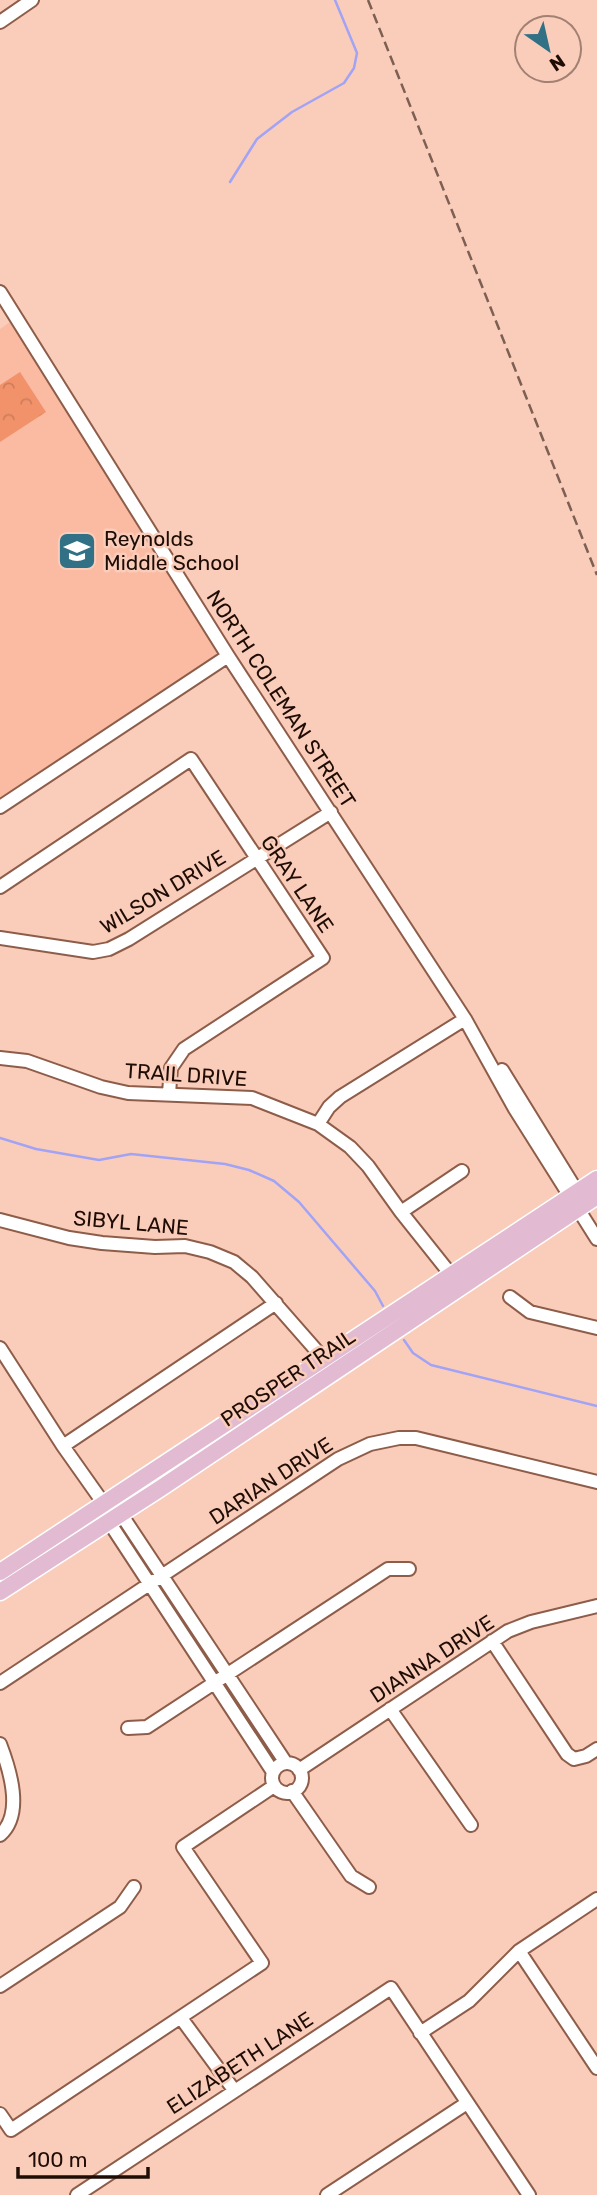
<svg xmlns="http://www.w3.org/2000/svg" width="597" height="2195" viewBox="0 0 597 2195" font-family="Rubik,sans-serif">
<defs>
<pattern id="forest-crowns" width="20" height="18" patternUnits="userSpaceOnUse" patternTransform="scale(1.75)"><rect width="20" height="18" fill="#f2926a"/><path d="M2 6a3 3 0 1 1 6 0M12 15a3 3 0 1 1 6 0" fill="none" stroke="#cf7d5a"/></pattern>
</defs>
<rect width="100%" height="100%" fill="#facdbb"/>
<!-- built -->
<path fill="#fabba2" d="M10,322L219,652L216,657L0,801V329Z"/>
<!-- forest -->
<path fill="url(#forest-crowns)" d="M20,372L46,412L0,442V385Z"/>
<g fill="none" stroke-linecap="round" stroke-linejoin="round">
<!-- stream -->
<path stroke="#a2a3f4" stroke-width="2.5" d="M230,182L257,139L292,112L344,83L354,68L357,53L335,0
M0,1138L36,1149L99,1160L131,1154L225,1164L249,1170L274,1181L299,1202L375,1291L383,1306
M404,1340L413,1353L431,1365L597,1406"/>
<!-- minor casing -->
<g stroke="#8e5d4a" stroke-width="16">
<path id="minor" d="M0,22L32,0
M0,292L228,656L465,1019L515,1109L597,1239
M0,807L228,656
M0,887L191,759L323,958L184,1049L171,1068L169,1093
M0,938L93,952L109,949L129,939L331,812
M0,1058L27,1061L101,1087L128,1093L252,1098L318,1124L350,1147L368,1166L401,1212L456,1281
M502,1070L581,1198
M318,1124L329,1107L340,1097L465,1019
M401,1212L462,1171
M0,1220L69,1238L102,1243L155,1247L185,1246L210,1252L234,1262L252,1277L330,1366
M510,1297L530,1312L597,1328
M0,1348L63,1446L104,1504L109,1522L273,1772
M63,1446L276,1303
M113,1510L121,1514L286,1763
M492,1641L567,1754L574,1759L586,1756L597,1749
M0,1683L338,1459L370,1444L399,1438H416L597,1482
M390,1709L471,1825
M128,1728L147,1727L388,1569H409
M0,1744C10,1770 24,1814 0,1835
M272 1778a15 15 0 1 1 30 0a15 15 0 1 1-30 0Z
M299,1770L508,1631L531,1622L597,1606
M292,1791L351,1876L369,1887
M519,1951L597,2068
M0,1986L120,1907L134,1887
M181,2018L234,2090
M420,2033L469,2001L519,1951L597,1899
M0,2114L11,2130L262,1963L183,1847L274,1786
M77,2195L391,1988L529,2195
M327,2195L467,2103"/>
</g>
<!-- major casing -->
<g stroke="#fff" stroke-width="19">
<path id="major" d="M0,1572L597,1179
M0,1592L161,1488L597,1196"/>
</g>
<!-- minor -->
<use href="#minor" stroke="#fff" stroke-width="12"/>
<!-- major -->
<use href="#major" stroke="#e2bbd2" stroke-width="16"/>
<!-- rail -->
<path stroke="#7d5f53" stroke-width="2.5" stroke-dasharray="10 5" stroke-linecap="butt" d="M368,0L597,575"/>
</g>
<!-- icons -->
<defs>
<g id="school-square" transform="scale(2.0125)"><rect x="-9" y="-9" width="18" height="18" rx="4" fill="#317085" stroke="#facdbb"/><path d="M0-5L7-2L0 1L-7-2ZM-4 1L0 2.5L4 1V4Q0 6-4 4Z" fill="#fff"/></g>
</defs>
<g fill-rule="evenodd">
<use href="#school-square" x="77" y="551"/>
</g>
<g text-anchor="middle" stroke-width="5" stroke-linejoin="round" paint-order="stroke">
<!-- poi labels -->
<g font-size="21" fill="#1f0c05" stroke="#facdbb" text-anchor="start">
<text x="104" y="546">Reynolds<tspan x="104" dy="24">Middle School</tspan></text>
</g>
<!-- street labels -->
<g font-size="21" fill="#1f0c05" stroke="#facdbb">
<text transform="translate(281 699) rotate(57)" y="7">NORTH COLEMAN STREET</text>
<text transform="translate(297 884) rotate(56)" y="7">GRAY LANE</text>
<text transform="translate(163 892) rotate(-31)" y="7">WILSON DRIVE</text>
<text transform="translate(186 1075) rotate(4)" y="7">TRAIL DRIVE</text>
<text transform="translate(131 1223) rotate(5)" y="7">SIBYL LANE</text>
<text transform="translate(288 1378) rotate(-34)" y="7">PROSPER TRAIL</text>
<text transform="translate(271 1481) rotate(-33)" y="7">DARIAN DRIVE</text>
<text transform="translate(432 1659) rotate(-33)" y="7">DIANNA DRIVE</text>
<text transform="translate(240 2063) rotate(-33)" y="7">ELIZABETH LANE</text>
</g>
</g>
<!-- north arrow -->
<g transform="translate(548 49) rotate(146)"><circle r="33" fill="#facdbb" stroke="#a28072" stroke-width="2"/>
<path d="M0-5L12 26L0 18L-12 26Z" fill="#317085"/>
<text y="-10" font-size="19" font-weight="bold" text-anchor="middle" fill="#1f0c05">N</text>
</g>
<!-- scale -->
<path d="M18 2167v10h130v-10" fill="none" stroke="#1f0c05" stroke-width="3.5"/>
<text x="28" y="2167" font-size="21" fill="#1f0c05" stroke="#facdbb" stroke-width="5" paint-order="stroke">100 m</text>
</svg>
